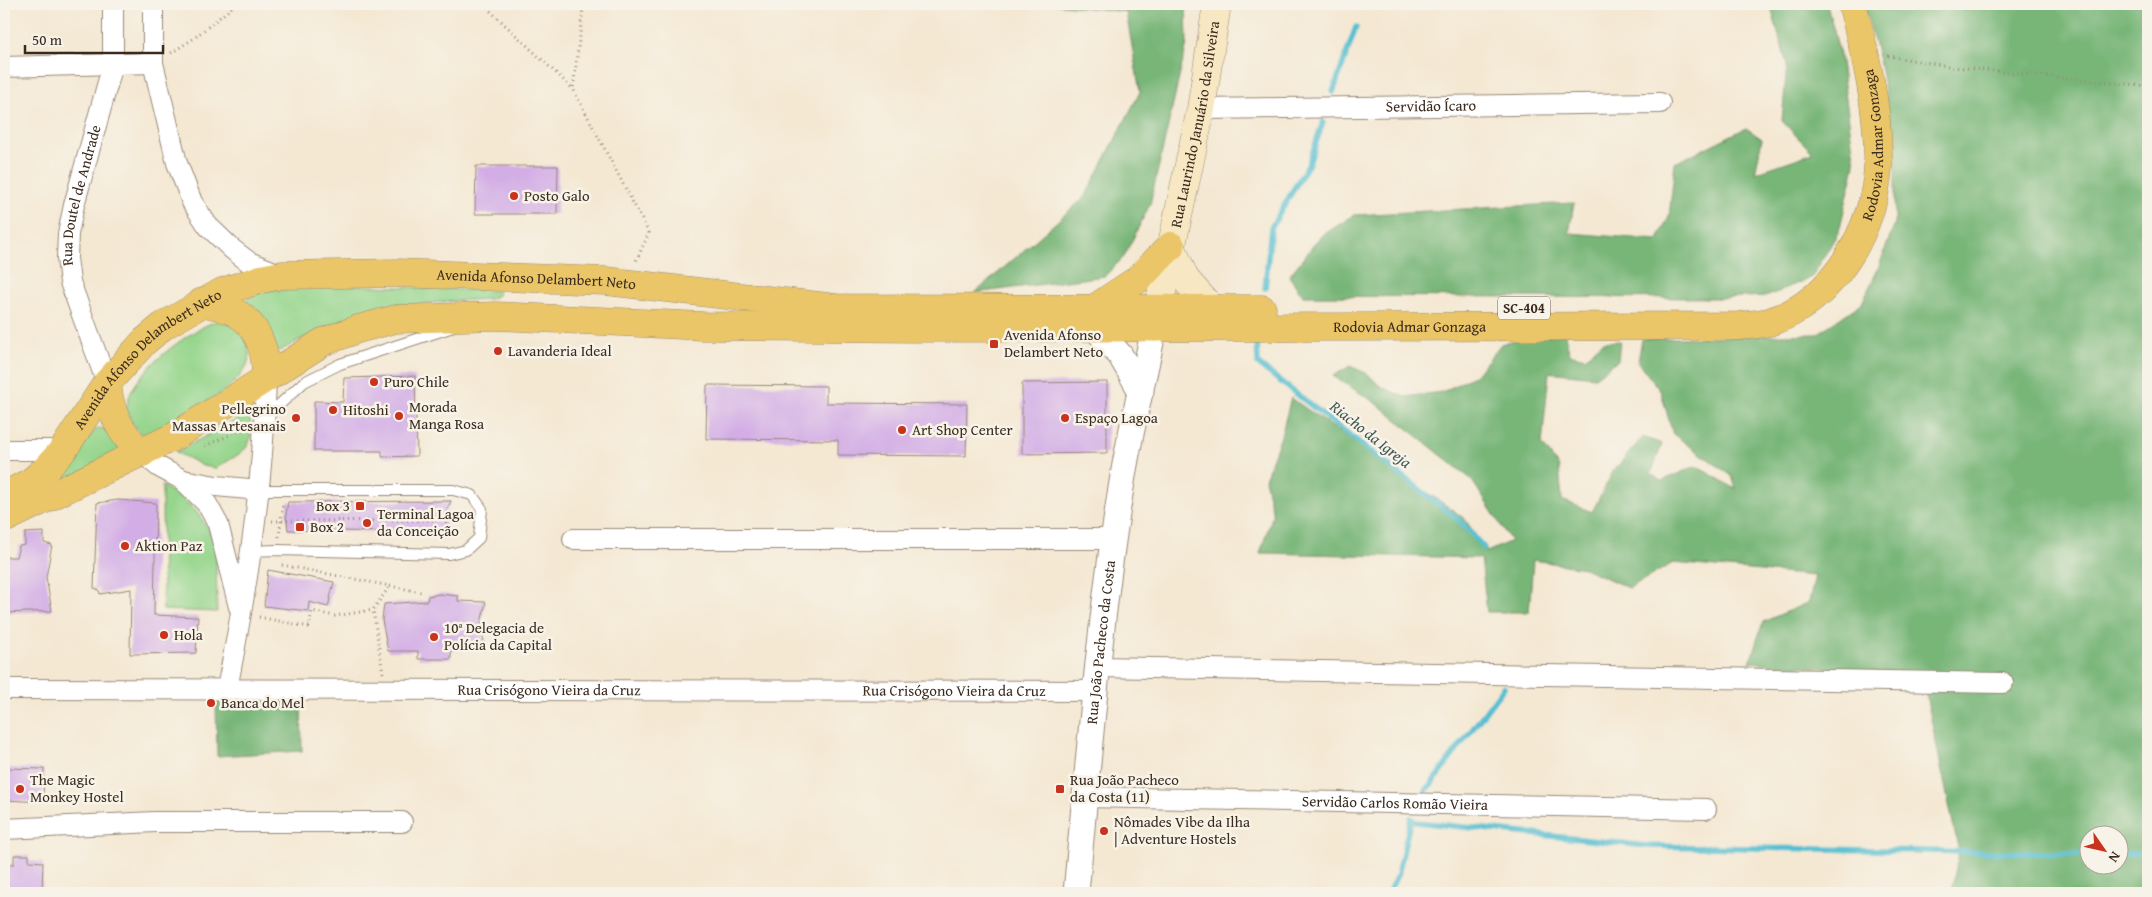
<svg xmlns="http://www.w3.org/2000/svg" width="2152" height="897" viewBox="0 0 2152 897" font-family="'Gentium Book Plus',serif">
<rect width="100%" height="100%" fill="#f7f3e8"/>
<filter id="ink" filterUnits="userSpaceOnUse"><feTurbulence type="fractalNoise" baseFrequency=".02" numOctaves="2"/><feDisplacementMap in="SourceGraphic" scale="10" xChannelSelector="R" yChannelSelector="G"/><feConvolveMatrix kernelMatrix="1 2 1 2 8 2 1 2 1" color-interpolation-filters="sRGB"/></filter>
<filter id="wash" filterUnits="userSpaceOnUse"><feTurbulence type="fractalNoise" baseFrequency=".0096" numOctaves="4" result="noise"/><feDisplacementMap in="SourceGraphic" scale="20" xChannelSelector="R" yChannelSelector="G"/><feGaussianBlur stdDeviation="1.12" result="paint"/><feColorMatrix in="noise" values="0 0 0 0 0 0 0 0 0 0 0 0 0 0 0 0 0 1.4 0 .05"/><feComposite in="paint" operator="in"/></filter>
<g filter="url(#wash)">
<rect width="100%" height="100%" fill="#f4e8d3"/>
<!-- green -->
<path fill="#95d58c" stroke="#688055" d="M325,284L499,291L498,295L490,299C408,303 352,309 280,351L274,349C269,327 263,314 245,301C258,287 306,286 325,284Z
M220,320L240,329C243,335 248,343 249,350C256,386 168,424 143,437C136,428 128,420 127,407C127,376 192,327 220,320Z
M249,413C256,450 245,450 216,468L203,466L176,452Z
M98,428C112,428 117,444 123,454L39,491L75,460L93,432Z
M162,486L182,498L195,510L208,528L216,547L217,612L163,610Z"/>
<!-- forest -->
<path fill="#78b678" stroke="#5a704b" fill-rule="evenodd" d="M1053,4H1186L1187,43L1150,204L1124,257L1105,276L975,293L1085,197L1140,92L1126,12Z
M1770,4H1827L1840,55L1855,165L1839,231L1812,277L1768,296L1719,298L1303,296L1289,276L1320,237L1354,215L1574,203L1569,233L1658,240L1669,217L1675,163L1746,128L1762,139L1755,173L1813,153L1782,121L1787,65Z
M1864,4H2148V893H1951L1959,852L1922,676L1750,662L1763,622L1809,602L1815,576L1673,563L1629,588L1584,568L1533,560L1529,612H1487L1481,558L1260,553L1273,514L1265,479L1281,436L1291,398L1464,518L1487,552L1511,541L1471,479L1376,403L1333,376L1350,366L1368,374L1380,386L1404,397L1442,392L1476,375L1501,344L1522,338L1566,334L1569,354L1585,358L1603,342L1620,341L1618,360L1595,377L1549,372L1542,444L1559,467L1562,500L1592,512L1614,470L1643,437L1662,444L1651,474L1661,481L1696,466L1736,489L1732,476L1673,434L1661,392L1638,362L1642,339L1817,334L1862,303L1878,269L1895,223V146L1879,60ZM2090,834H2120V864H2090Z
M301,699L302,751L217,756L216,701Z"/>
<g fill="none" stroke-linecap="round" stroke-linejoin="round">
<!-- stream -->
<path stroke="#56bfd2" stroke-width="5.5" d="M1333,92L1356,27
M1265,288L1271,228L1309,163L1323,122
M1257,338L1258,364L1460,521L1484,548
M1426,791L1504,687
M2120,854L2148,853
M1388,893L1398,874L1411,818L1416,822L1647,846L2090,854"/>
</g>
<g id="blocks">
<!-- building -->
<path fill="#d3aee6" d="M476,166H558L557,214H475Z
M415,376L417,456L382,457V451H314V401L343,402L344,378Z
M1107,382V453L1022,454V383Z
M707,385L826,386V403L967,404L966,456L838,455V440L706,439Z
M118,500L156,503L154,615L198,617L196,653L130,654L131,589L100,594L99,590L94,588L97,503Z
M451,501L444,517L449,533L288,530L286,514L288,502Z
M44,532V543L52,545L46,577L52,611L4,613V557H16L19,546L25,545V533Z
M268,570L334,582L328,607L309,602L308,611L264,606Z
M440,594L458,596V601L486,602L481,623L485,650L451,651V659H418V651H388L382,620L384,604L427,601L428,596Z
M4,768L44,769L43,802L4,800Z
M14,855H29V861L43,862L42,893L4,892V864H14Z"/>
</g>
</g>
<g filter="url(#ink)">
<use href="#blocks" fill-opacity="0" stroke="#988978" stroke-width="1"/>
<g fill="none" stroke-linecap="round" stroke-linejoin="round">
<!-- service casing -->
<g stroke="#988978" stroke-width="12">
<path id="service" d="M266,417L304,382L340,364L450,328
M251,551L277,550L449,554L466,550L479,538L482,509L472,495L453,490H260"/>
</g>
<!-- minor casing -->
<g stroke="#988978" stroke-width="22">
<g id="minor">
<path d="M153,4V63L177,163L192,202L208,226L232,249L249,262L282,275"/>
<path d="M4,67L153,63"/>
<path id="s1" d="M1201,109L1660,103"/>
<path id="s2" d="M107,383L70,282L67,258L68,234L74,205L113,64V4"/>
<path d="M4,450H63"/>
<path d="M142,453L159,467L183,480L207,504L218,524L239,607"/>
<path d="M183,480L216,486L260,490"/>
<path d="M573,539H1113"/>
<path d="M1097,667L2003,683"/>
<path id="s3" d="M4,689L1094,691"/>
<path d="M227,689C247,586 264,483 266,377"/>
<path id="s4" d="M1085,797L1706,809"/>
<path d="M4,829L155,822H402"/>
</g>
</g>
<!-- tertiary casing -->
<g stroke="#988978" stroke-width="27">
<g id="tertiary">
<path d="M1095,328L1120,355L1141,391"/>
<path id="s5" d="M1076,893C1089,754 1100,614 1123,476C1131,427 1144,378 1154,328"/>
</g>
</g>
<!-- secondary casing -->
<g stroke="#988978" stroke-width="29">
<g id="secondary">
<path d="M1171,246L1185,279L1212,309"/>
<path id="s6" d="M1154,328L1201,109L1217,4"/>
</g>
</g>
<!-- primary casing -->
<g stroke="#988978" stroke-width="29">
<g id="primary">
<path d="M202,302C212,305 226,307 236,313C259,326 266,352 266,377"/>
<path d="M1095,308L1137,280L1171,246"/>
<path d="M107,383C110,413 120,433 142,453"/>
<path id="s7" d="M4,496L32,481L48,467L63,450L107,383L145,341L163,326L222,292L261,279L282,275L397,273L606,281L836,308L1262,309"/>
<path id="s8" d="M4,519L177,435L323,342L358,329L396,319L496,316L703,326L918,328L1739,326C1749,325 1760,324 1769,322C1833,303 1876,227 1878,165C1879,110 1866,56 1852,4"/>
</g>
</g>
<!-- path -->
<path stroke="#988978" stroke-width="3" stroke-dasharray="1 4" stroke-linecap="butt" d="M483,4L573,89
M588,4L583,8L573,89L649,233L635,263
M171,53L193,39L236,4
M1888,56L1954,67L2148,86
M205,446L245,428
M272,521L436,520
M279,537L283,503
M282,565L421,592
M259,617L309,627L312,611L335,616L373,610
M383,673L373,610L389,587"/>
<!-- service -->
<use href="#service" stroke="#fff" stroke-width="10"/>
<!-- minor -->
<use href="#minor" stroke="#fff" stroke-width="20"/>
<!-- tertiary -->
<use href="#tertiary" stroke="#fff" stroke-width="25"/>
<!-- secondary -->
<use href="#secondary" stroke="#f7e8c3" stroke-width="28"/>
<!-- primary -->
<use href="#primary" stroke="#eac669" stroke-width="28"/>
</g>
</g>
<!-- markers -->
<g fill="#c8321e" stroke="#f7f3e8" stroke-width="2">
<circle cx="514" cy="196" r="5"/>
<rect x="989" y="339" width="10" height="10" rx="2.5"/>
<circle cx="498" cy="351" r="5"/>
<circle cx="374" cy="382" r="5"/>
<circle cx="333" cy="410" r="5"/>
<circle cx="399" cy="416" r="5"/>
<circle cx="296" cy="418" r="5"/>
<circle cx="1065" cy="418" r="5"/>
<circle cx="902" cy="430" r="5"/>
<rect x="355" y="501" width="10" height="10" rx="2.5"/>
<circle cx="367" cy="523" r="5"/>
<rect x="295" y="522" width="10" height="10" rx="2.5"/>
<circle cx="125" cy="546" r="5"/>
<circle cx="164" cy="635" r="5"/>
<circle cx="434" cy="637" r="5"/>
<circle cx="211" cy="703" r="5"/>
<circle cx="20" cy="789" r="5"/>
<rect x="1055" y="784" width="10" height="10" rx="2.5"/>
<circle cx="1104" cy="831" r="5"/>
</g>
<g text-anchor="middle" stroke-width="5" stroke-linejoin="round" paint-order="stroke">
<!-- shield labels -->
<rect fill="#f7f3e8" stroke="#73665b" stroke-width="1" x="1498" y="296.5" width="52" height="23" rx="4"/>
<g font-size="14" font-weight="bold" fill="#3b2a1e">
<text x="1524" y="313">SC-404</text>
</g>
<!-- street labels -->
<g font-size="15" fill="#3b2a1e" stroke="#f7f3e8">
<text dy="5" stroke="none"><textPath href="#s1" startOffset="230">Servidão Ícaro</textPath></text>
<text dy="5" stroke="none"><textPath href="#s6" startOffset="208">Rua Laurindo Januário da Silveira</textPath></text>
<text dy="5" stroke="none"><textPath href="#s8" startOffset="2038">Rodovia Admar Gonzaga</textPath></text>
<text dy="5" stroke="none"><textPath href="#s2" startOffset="196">Rua Doutel de Andrade</textPath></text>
<text dy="5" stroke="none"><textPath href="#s7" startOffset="621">Avenida Afonso Delambert Neto</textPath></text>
<text dy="5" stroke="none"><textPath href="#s8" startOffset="1456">Rodovia Admar Gonzaga</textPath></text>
<text dy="5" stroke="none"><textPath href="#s7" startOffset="202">Avenida Afonso Delambert Neto</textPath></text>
<text dy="5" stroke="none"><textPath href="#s5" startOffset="252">Rua João Pacheco da Costa</textPath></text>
<text dy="5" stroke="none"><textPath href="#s3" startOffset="545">Rua Crisógono Vieira da Cruz</textPath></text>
<text dy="5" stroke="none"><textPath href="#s3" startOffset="950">Rua Crisógono Vieira da Cruz</textPath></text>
<text dy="5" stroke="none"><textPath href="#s4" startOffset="310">Servidão Carlos Romão Vieira</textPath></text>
</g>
<!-- poi labels -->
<g font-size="15" fill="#3b2a1e" stroke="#f7f3e8" text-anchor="start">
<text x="524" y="201">Posto Galo</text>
<text x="1004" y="340">Avenida Afonso<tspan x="1004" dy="17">Delambert Neto</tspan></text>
<text x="508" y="356">Lavanderia Ideal</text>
<text x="384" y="387">Puro Chile</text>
<text x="409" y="412">Morada<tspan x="409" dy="17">Manga Rosa</tspan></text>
<text x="286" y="414" text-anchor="end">Pellegrino<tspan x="286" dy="17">Massas Artesanais</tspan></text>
<text x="343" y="415">Hitoshi</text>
<text x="1075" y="423">Espaço Lagoa</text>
<text x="912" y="435">Art Shop Center</text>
<text x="350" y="511" text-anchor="end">Box 3</text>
<text x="377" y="519">Terminal Lagoa<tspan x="377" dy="17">da Conceição</tspan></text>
<text x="310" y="532">Box 2</text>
<text x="135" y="551">Aktion Paz</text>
<text x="444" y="633">10ª Delegacia de<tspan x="444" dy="17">Polícia da Capital</tspan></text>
<text x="174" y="640">Hola</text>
<text x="221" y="708">Banca do Mel</text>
<text x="30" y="785">The Magic<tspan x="30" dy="17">Monkey Hostel</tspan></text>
<text x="1070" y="785">Rua João Pacheco<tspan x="1070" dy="17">da Costa (11)</tspan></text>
<text x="1114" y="827">Nômades Vibe da Ilha<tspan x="1114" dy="17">| Adventure Hostels</tspan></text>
</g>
<!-- water labels -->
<g font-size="16" font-style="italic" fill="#435754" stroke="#f7f3e8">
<text transform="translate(1371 434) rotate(38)" y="6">Riacho da Igreja</text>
</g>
</g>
<!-- margin -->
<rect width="2152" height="897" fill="none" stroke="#f7f3e8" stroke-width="20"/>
<!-- north arrow -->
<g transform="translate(2104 850) rotate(124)"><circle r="24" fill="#f7f3e8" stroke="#aca397"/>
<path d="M0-4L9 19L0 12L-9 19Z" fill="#c8321e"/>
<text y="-8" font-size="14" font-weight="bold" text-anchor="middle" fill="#3b2a1e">N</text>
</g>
<!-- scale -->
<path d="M25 45v8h138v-8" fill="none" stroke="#3b2a1e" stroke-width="2.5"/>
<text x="32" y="45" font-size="15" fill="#3b2a1e" stroke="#f7f3e8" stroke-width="4" paint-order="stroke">50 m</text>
</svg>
